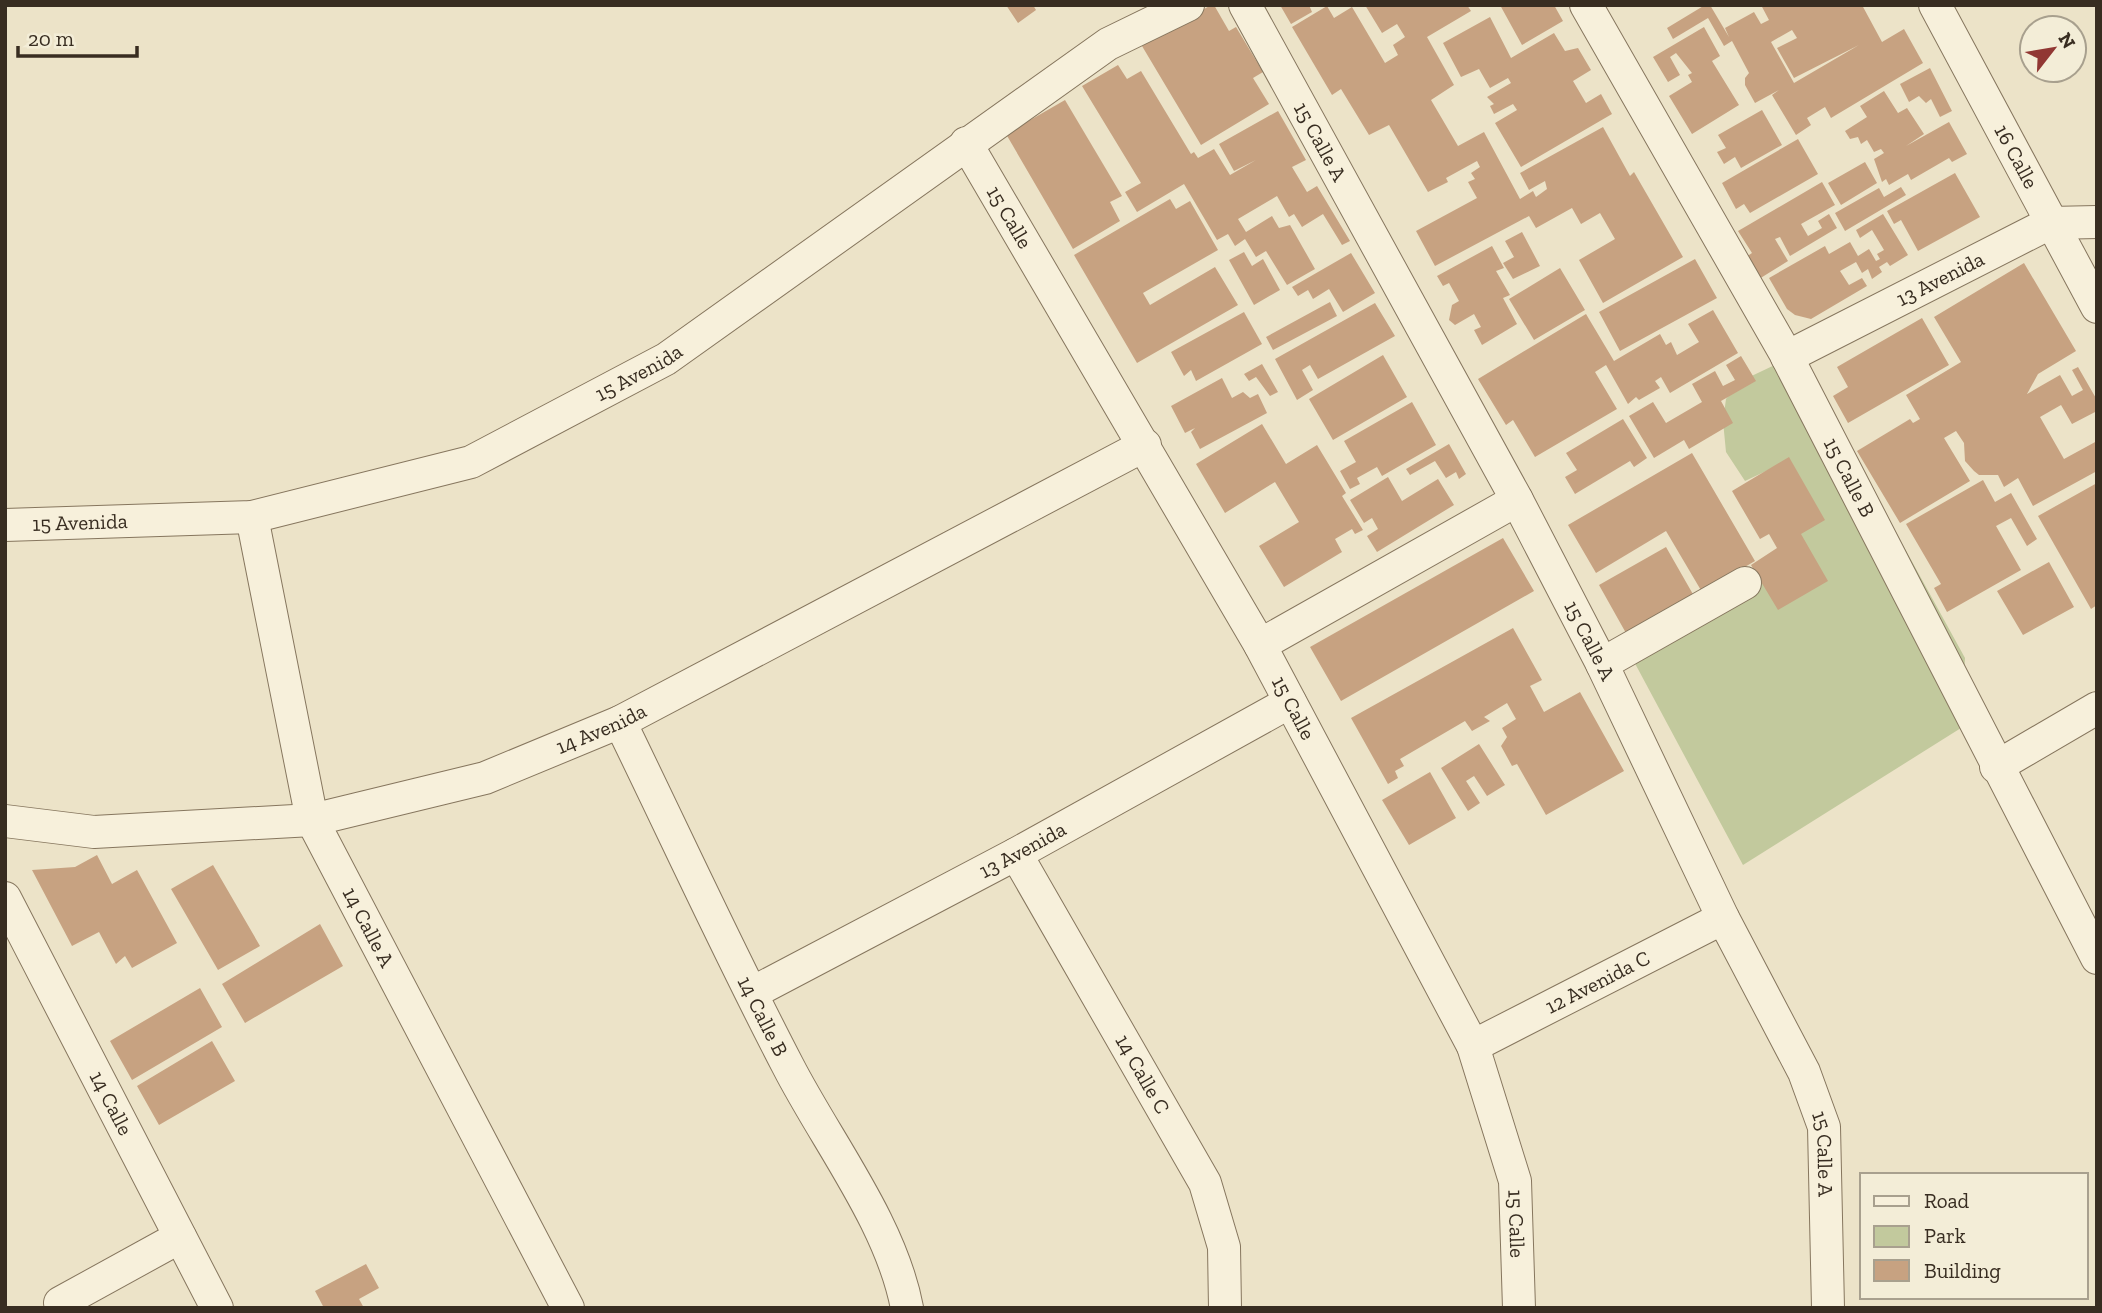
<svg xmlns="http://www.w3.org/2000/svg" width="2102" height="1313" viewBox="0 0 2102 1313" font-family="'Zilla Slab',serif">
<rect width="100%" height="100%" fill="#ece3c8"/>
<!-- green -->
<path fill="#c2c99d" d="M1783,361L1882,507L1965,658L1961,728L1743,865L1631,656L1717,582L1745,567L1792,599L1781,464L1745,481L1726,452L1723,421L1726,399L1741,381Z"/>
<!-- building -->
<path fill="#c7a281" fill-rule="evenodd" d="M1006,5H1033L1036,10L1018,23Z
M1211,5H1214L1229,31L1236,27L1263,72L1253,78L1269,104L1201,145L1142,46Z
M1280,5H1309L1312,12L1291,24Z
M1365,5H1467L1471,11L1427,37L1454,85L1431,100L1458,146L1484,132L1520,199L1533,191L1536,197L1547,189L1545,181L1529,190L1520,173L1603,127L1630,176L1634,172L1683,257L1603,303L1579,260L1615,239L1600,213L1581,224L1572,208L1536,228L1529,216L1435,266L1416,231L1477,198L1468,182L1475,179L1471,173L1480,167L1477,161L1446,178L1448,182L1428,192L1389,125L1369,135L1341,89L1332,95L1292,27L1327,6L1334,18L1352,7L1385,63L1398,55L1393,45L1405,37L1397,24L1382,33Z
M1500,5H1554L1563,21L1522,45Z
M1705,5H1710L1729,37L1725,28L1754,12L1761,24L1769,20L1761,5H1862L1882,42L1904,29L1923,63L1831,118L1825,107L1807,118L1811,125L1796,135L1772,95L1779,90L1755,103L1745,85V78L1749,73L1732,41L1724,46L1708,18L1673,39L1667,28ZM1792,30L1797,38L1777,48L1794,78L1859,45L1794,83L1771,42Z
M1490,17L1511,58L1554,33L1565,51L1578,48L1591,70L1573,81L1586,103L1601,94L1612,114L1521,167L1495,123L1517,110L1513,104L1494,114L1490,106L1494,104L1487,97L1511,83L1508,78L1490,88L1479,69L1461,77L1443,43Z
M1704,27L1720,56L1712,61L1739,105L1692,134L1669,96L1692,82L1688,75L1692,73L1676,53L1670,57L1680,75L1668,82L1653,57Z
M1118,65L1127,79L1141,71L1191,154L1194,152L1198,158L1214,149L1230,175L1256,160L1234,171L1219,144L1278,111L1306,160L1292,167L1307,192L1317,186L1350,241L1342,245L1323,214L1302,227L1294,214L1289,217L1277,196L1238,219L1246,232L1272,216L1279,228L1290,225L1315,269L1287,285L1266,251L1256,257L1245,239L1235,246L1228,234L1217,240L1184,184L1137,212L1125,192L1141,183L1082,86Z
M1930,68L1952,111L1940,117L1931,99L1926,103L1919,96L1909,102L1900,84Z
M1884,91L1898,113L1907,108L1924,134L1906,146L1949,122L1967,154L1952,162L1949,158L1911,180L1908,174L1889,185L1886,179L1882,182L1874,159L1884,153L1881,149L1874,152L1867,140L1861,144L1858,137L1850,139L1845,131L1867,117L1860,106Z
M1065,100L1122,196L1110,202L1120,221L1073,249L1006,134Z
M1762,110L1782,145L1741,168L1735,157L1724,164L1717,152L1726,148L1718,135Z
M1798,139L1818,174L1750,213L1744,204L1736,209L1722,183Z
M1865,162L1877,183L1841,205L1828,183Z
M1955,173L1980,217L1918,251L1901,220L1894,224L1887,211Z
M1822,182L1835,205L1801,224L1808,236L1822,228L1818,221L1829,214L1837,228L1790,256L1780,237L1775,239L1788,261L1759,279L1746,257L1752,253L1738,231Z
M1901,187L1906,195L1845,231L1835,213L1879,188L1884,197Z
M1170,199L1176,209L1190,201L1218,250L1143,293L1150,305L1215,267L1238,305L1137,363L1074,255Z
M1883,214L1908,255L1890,266L1887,262L1879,267L1882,272L1872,279L1868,269L1862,273L1856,262L1840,271L1849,285L1862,278L1867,286L1811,319L1795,315L1787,309L1769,278L1825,246L1829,254L1850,242L1858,256L1869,249L1876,261L1880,259L1877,254L1884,250L1872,230L1860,238L1856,230Z
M1522,232L1540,266L1513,279L1503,263L1514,257L1505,241Z
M1492,246L1504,268L1496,271L1510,295L1503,298L1517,324L1482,345L1474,330L1481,327L1474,314L1455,325L1449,320L1452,305L1459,301L1449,283L1443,286L1437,276Z
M1244,252L1252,266L1263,259L1280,290L1254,305L1229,260Z
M1351,253L1375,293L1343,312L1329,289L1313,299L1308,290L1298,296L1292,287Z
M1695,259L1717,298L1620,351L1599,312Z
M2024,263L2076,351L2038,374L2027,394L2060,375L2072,396L2083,390L2072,370L2078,367L2097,400V411L2072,424L2061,405L2040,417L2064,459L2097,441V471L2033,506L2018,478L2004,487L1998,475H1979L1974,471L1965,461L1964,443L1956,431L1944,438L1970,481L1900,523L1857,451L1910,419L1913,423L1920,419L1906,395L1961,362L1934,317Z
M1560,268L1585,310L1534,340L1509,299Z
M1330,302L1337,316L1273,350L1266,337Z
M1375,303L1395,336L1318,379L1310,365L1302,370L1313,390L1297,400L1275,359Z
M1713,310L1738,353L1670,393L1661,377L1655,381L1660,388L1639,400L1636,397L1628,404L1606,365L1595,372L1617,409L1535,457L1513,420L1506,425L1478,379L1586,314L1614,361L1660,334L1666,345L1671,342L1677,355L1699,342L1688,324Z
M1244,312L1262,344L1196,381L1191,370L1184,376L1171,352Z
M1922,318L1949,365L1848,423L1833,396L1848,387L1837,367Z
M1383,355L1407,397L1333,440L1309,399Z
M1741,356L1756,381L1721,401L1733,423L1689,449L1684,440L1654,458L1629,416L1653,402L1666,423L1702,402L1692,384L1715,371L1723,386L1735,380L1726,365Z
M1262,364L1278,392L1270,396L1256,377L1249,381L1244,374Z
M1222,378L1232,398L1243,392L1250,398L1258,394L1267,413L1200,449L1191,432L1195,428L1185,433L1171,406Z
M1412,402L1436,445L1382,476L1377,467L1357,478L1360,484L1350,489L1340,471L1356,462L1344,441Z
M1623,419L1647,458L1634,467L1630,461L1575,494L1565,477L1577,470L1566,453Z
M1262,424L1286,464L1317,445L1346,493L1342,496L1363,530L1355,534L1352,529L1335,539L1342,552L1284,587L1259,546L1299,522L1275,482L1225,513L1196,464Z
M1449,444L1466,474L1459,479L1456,472L1446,478L1435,461L1410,475L1406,469Z
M1692,453L1755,561L1702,592L1666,531L1596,573L1568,525Z
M1789,457L1825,520L1801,534L1828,581L1778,610L1751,565L1777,548L1769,534L1760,539L1732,491Z
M1388,477L1402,501L1438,479L1454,505L1377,552L1367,536L1378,529L1372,518L1364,523L1350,500Z
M1983,480L1995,502L2011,493L2037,539L2027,546L2011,518L1996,526L2021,570L1947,612L1934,588L1941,584L1906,524Z
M2097,483V605L2091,609L2038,516Z
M1503,538L1534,591L1341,701L1310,647Z
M1666,547L1698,603L1631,642L1599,585Z
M2049,562L2074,607L2023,635L1997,591Z
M1513,628L1542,680L1530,686L1544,712L1580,692L1624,771L1546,815L1517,764L1512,766L1501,746L1507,737L1502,728L1516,719L1507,703L1484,717L1490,721L1472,731L1465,721L1400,759L1404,766L1395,771L1398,778L1388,784L1351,718Z
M1479,744L1505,785L1487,796L1474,776L1466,781L1480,803L1468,811L1441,768Z
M1430,772L1456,818L1409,845L1382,800Z
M97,855L112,884L137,870L177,943L132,968L125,956L116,964L99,932L72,946L32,870L75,867Z
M213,865L260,946L218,970L171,889Z
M320,924L343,966L245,1023L222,984Z
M200,988L222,1027L132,1080L110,1041Z
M212,1041L235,1081L159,1125L137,1086Z
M366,1264L379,1288L359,1299L364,1308H324L315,1291Z"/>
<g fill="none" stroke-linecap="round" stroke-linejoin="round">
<!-- minor casing -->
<g stroke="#86765e" stroke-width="34">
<g id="minor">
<path id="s1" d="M1245,5L1517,500L1602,664L1723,918L1804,1072L1824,1127L1828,1308"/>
<path id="s2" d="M1586,5L1784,351L2097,958"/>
<path id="s3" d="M1935,5L2097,307"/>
<path id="s4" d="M966,143L1260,645L1473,1046L1515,1181L1519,1308"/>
<path id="s5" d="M1787,357L2050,223L2097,222"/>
<path id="s6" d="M252,517L312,820L568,1308"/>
<path id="s7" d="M5,525L252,517L471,462L666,359L1108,44L1188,5"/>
<path d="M1260,645L1517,500"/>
<path d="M1602,664L1745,583"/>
<path id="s8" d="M620,722C676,837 729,953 788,1066C827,1142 891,1223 907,1308"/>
<path d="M1996,767L2097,708"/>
<path id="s9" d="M5,821L94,832L312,820L485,778L620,722L1145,445"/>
<path id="s10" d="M1016,854L1205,1183L1224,1247L1225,1308"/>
<path id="s11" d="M5,898L217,1308"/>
<path id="s12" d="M752,993L1016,854L1290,702"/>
<path id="s13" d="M1473,1046L1723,918"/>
<path d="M60,1303L180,1237"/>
</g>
</g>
<!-- minor -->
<use href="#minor" stroke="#f7f0db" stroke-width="32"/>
</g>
<g text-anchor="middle" stroke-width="7" stroke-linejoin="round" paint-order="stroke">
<!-- street labels -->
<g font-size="21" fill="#382d21" stroke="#f3edd7">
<text dy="7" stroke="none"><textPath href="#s1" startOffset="156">15 Calle A</textPath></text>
<text dy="7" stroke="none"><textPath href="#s3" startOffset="172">16 Calle</textPath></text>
<text dy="7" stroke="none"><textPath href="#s4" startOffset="86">15 Calle</textPath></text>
<text dy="7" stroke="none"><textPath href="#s5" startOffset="172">13 Avenida</textPath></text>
<text dy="7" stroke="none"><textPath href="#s7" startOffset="663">15 Avenida</textPath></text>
<text dy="7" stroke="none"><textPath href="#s2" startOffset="541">15 Calle B</textPath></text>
<text dy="7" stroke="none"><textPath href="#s7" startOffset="75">15 Avenida</textPath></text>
<text dy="7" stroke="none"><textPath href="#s1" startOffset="723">15 Calle A</textPath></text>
<text dy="7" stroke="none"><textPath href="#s4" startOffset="653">15 Calle</textPath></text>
<text dy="7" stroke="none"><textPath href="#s9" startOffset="612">14 Avenida</textPath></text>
<text dy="7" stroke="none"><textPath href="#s12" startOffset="306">13 Avenida</textPath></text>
<text dy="7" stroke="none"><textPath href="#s6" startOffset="430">14 Calle A</textPath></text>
<text dy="7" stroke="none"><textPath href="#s13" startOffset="140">12 Avenida C</textPath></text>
<text dy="7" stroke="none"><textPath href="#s8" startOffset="327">14 Calle B</textPath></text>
<text dy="7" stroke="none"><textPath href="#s10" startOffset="254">14 Calle C</textPath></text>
<text dy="7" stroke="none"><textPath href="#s11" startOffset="231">14 Calle</textPath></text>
<text dy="7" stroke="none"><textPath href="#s1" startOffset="1290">15 Calle A</textPath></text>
<text dy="7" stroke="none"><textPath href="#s4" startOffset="1220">15 Calle</textPath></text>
</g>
</g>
<!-- border -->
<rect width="2102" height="1313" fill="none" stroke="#382d21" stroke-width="14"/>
<!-- legend -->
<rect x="1860" y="1173" width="228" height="126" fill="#f3edd7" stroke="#a8a08e" stroke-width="2"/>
<rect x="1874" y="1196" width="35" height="10" fill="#f7f0db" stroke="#a8a08e" stroke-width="2"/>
<text x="1924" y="1208" font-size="21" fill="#382d21">Road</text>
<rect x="1874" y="1226" width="35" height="21" fill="#c2c99d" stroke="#a8a08e" stroke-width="2"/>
<text x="1924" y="1243" font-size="21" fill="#382d21">Park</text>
<rect x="1874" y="1260" width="35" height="21" fill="#c7a281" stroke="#a8a08e" stroke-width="2"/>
<text x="1924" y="1278" font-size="21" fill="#382d21">Building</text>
<!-- north arrow -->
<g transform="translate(2053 49) rotate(59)"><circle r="33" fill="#f3edd7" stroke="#a8a08e" stroke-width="2"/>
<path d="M0-5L12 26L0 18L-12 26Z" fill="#913733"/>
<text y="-10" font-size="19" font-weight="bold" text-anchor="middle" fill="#382d21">N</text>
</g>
<!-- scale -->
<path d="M18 46v10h119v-10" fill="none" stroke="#382d21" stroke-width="3.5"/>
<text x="28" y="46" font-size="21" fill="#382d21" stroke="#f3edd7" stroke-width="5" paint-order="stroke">20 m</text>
</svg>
